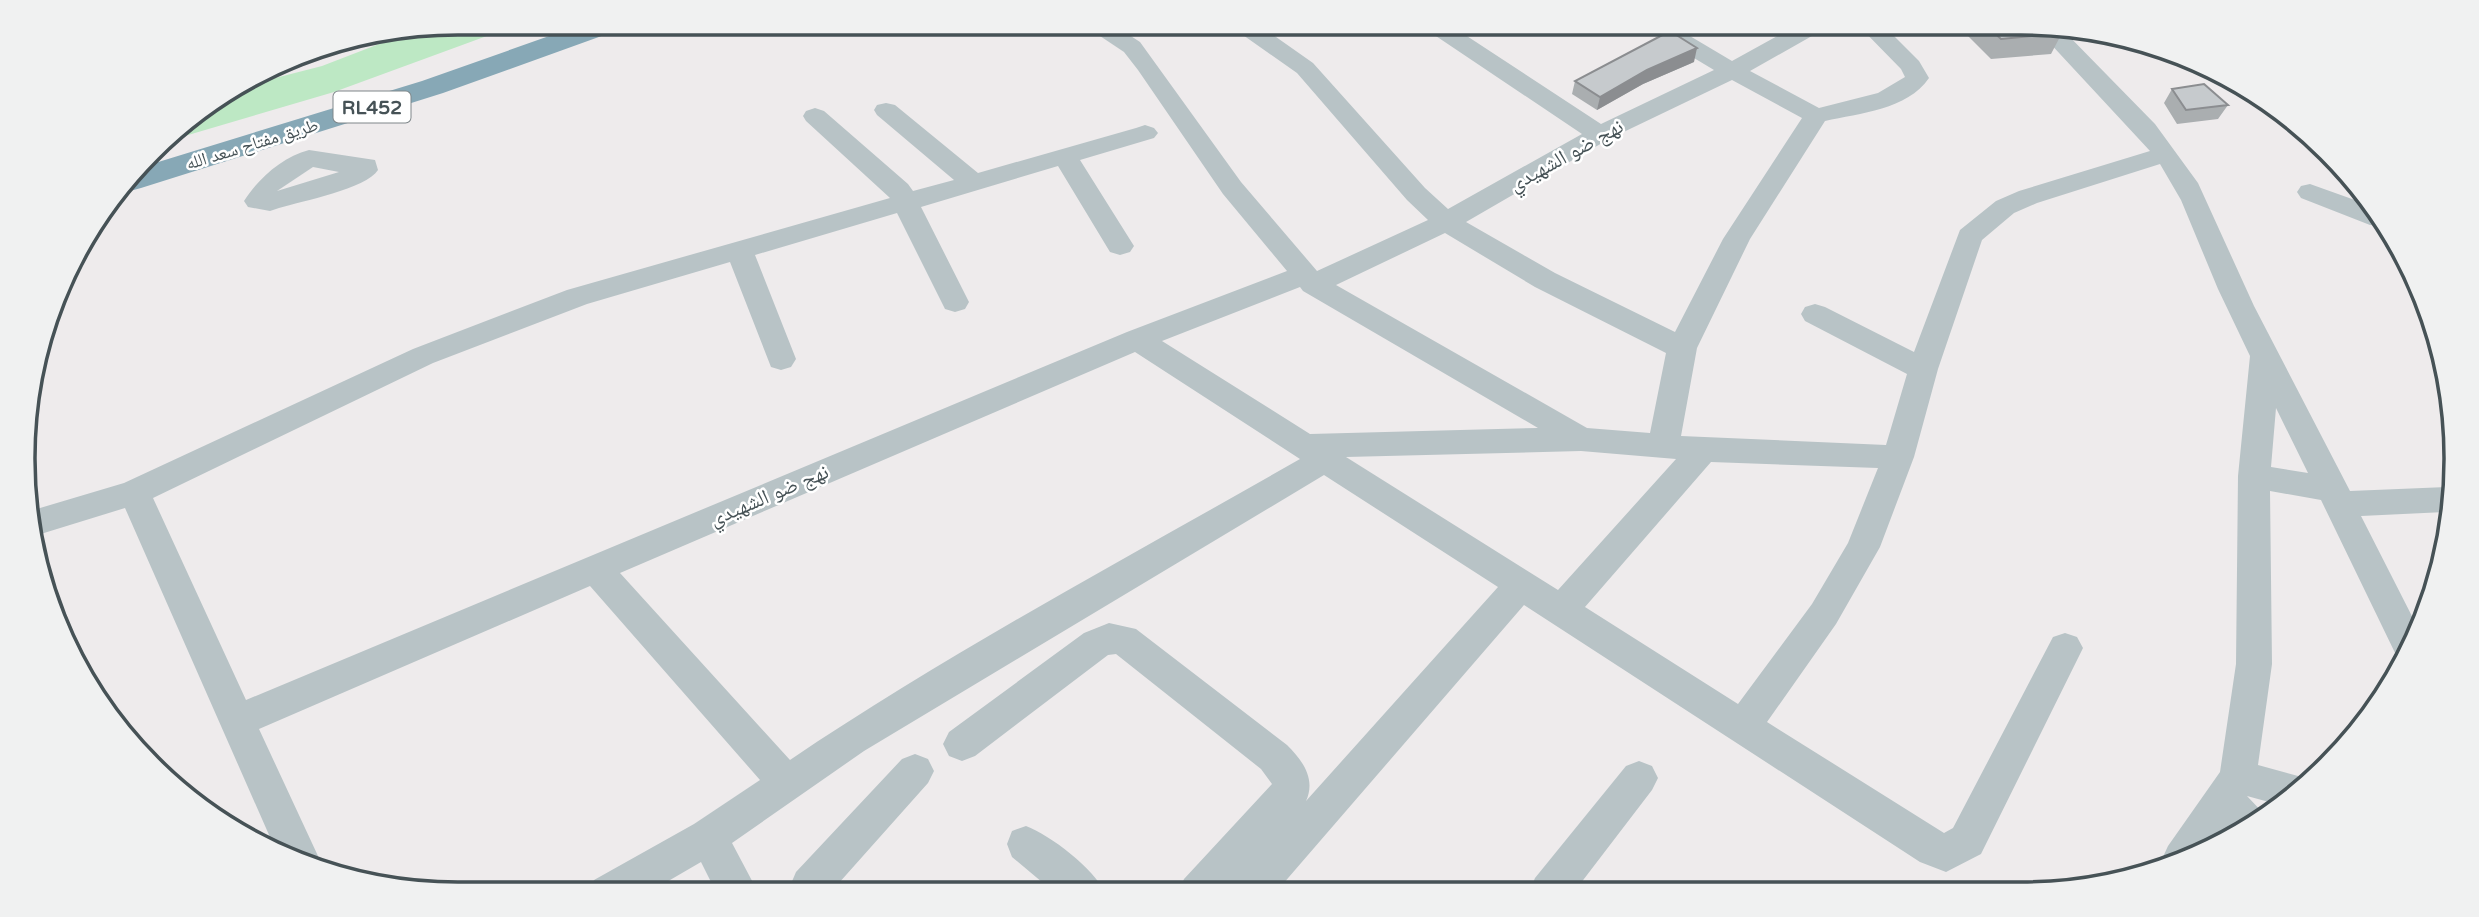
<svg xmlns="http://www.w3.org/2000/svg" width="2479" height="917" viewBox="0 0 2479 917" font-family="'Varela Round','Noto Naskh Arabic',sans-serif">
<rect width="100%" height="100%" fill="#eeebec"/>
<!-- green -->
<path fill="#bde8c4" d="M459,23H522L334,92L161,143L171,131L252,84L322,66L418,29Z"/>
<g fill="none" stroke-linecap="round" stroke-linejoin="round">
<!-- minor -->
<path fill="#b8c3c6" fill-rule="evenodd" d="M1085,23H1111L1140,42L1241,182L1317,271L1428,220L1407,200L1297,73L1233,28L1230,23H1256L1313,63L1425,188L1448,209L1582,134L1424,28L1421,23H1447L1601,124L1714,70L1644,28L1641,23H1668L1732,61L1801,23H1829L1826,28L1750,71L1819,108L1878,93L1905,77L1901,69L1856,23H1881L1919,61L1929,78C1907,110 1860,113 1825,121L1750,239L1697,348L1681,436L1886,445L1907,374L1805,321L1801,314L1805,307L1815,304L1825,307L1914,352L1960,230L1996,201L2019,191L2150,151L2034,26L2061,28L2155,124L2198,183L2254,306L2350,491L2447,487L2445,512L2361,516L2418,628L2404,661L2398,659L2321,500L2270,491L2272,664L2258,765L2313,780L2280,805L2247,796L2265,815L2234,836L2225,828L2211,850L2165,864L2162,859L2168,846L2220,772L2236,664L2238,476L2250,356L2218,289L2181,200L2160,164L2037,203L2014,213L1982,240L1938,369L1914,457L1880,547L1836,624L1767,722L1944,833L1953,828L2053,637L2065,633L2077,637L2083,648L1981,854L1946,872L1920,862L1524,605L1276,892H1230L1235,881L1225,892L1178,893L1184,879L1272,784L1261,769L1116,654L1108,655L975,756L962,761L949,756L943,744L949,732L1084,633L1109,623L1136,629L1287,745C1303,761 1316,779 1306,801L1498,587L1324,475L864,751L732,843L759,894H717L701,862L646,894H588L594,880L694,824L760,780L590,586L259,729L318,856L314,864L273,844L125,508L31,537L30,511L124,483L413,349L567,290L890,198L806,121L803,116L806,111L815,108L824,111L908,184L913,191L954,180L877,115L874,110L877,105L886,103L895,105L978,173L1136,128L1145,125L1154,128L1158,133L1154,138L1080,160L1134,246L1130,252L1120,255L1110,252L1058,166L921,207L969,302L965,309L955,312L945,309L897,213L755,255L796,359L791,367L781,370L771,367L730,262L587,304L433,363L153,498L246,700L1127,332L1287,271L1223,194L1138,70L1124,52L1088,28ZM1732,80L1802,118L1723,239L1675,332L1555,273L1466,222L1609,139ZM1445,233L1535,287L1666,353L1650,433L1587,428L1336,285ZM1300,287L1303,291L1538,428L1310,434L1162,341ZM1135,352L1300,459C1129,557 953,650 790,760L620,573ZM2276,408L2308,473L2271,467ZM1581,451L1676,459L1558,590L1346,457ZM1711,462L1878,468L1848,543L1812,604L1738,704L1585,607Z
M309,150L375,160L378,170C366,189 302,201 279,208L270,211L248,207L244,201C258,179 282,157 309,150ZM313,167L339,172L277,191Z
M2310,184L2366,204L2385,226L2370,225L2301,198L2297,192L2301,186Z
M915,754L928,759L934,771L928,783L830,893H787L796,872L902,759Z
M1639,761L1652,766L1658,778L1652,790L1574,892H1529L1535,878L1626,766Z
M1026,826C1050,835 1095,869 1105,893H1055L1012,857L1007,844L1012,831Z"/>
<!-- highway -->
<path fill="#87a8b6" fill-rule="evenodd" d="M586,23H625L621,29L443,93L141,188L130,191L123,189L142,167L422,81Z"/>
<!-- tram -->
<path stroke="#aeb2b5" stroke-width="2" d="M296,59L353,40"/>
</g>
<!-- wall -->
<path fill="#aaaeb0" d="M1966,23H2020L2062,33L2051,54L1991,59L1962,30Z
M1694,62L1643,84L1597,110L1572,94L1575,81Z
M2172,89L2228,105L2218,119L2177,124L2164,103Z"/>
<!-- shaded-wall -->
<path fill="#8b8d90" d="M1697,48L1694,62L1643,84L1597,110L1600,97L1647,70Z"/>
<!-- building -->
<path fill="#c6cacd" stroke="#8b8d90" stroke-width="2" d="M1984,23H2020L2057,28L2062,33L2001,39Z
M1670,31L1697,48L1647,70L1600,97L1575,81Z
M2204,84L2228,105L2186,110L2172,89Z"/>
<g text-anchor="middle" stroke-width="5" stroke-linejoin="round" paint-order="stroke">
<!-- far-street labels -->
<g font-size="18" fill="#465256" stroke="#fff">
<text transform="translate(252 144) rotate(-17)" y="6">طريق مفتاح سعد الله</text>
</g>
<!-- shield labels -->
<rect fill="#fff" stroke="#7e8689" stroke-width="2" x="333.5" y="91.5" width="77" height="31" rx="5"/>
<g font-size="19" font-weight="bold" fill="#465256">
<text x="372" y="114">RL452</text>
</g>
<!-- street labels -->
<g font-size="21" fill="#465256" stroke="#fff">
<text transform="translate(1566 155) rotate(-29)" y="7">نهج ضو الشهيدي</text>
<text transform="translate(769 495) rotate(-23)" y="7">نهج ضو الشهيدي</text>
</g>
</g>
<!-- crop -->
<path d="M0 0H2479V917H0ZM458 35H2021A423 423 0 0 1 2444 458V459A423 423 0 0 1 2021 882H458A423 423 0 0 1 35 459V458A423 423 0 0 1 458 35Z" fill="#f0f1f1" fill-rule="evenodd"/>
<path fill="none" stroke="#465256" stroke-width="3.5" d="M458 35H2021A423 423 0 0 1 2444 458V459A423 423 0 0 1 2021 882H458A423 423 0 0 1 35 459V458A423 423 0 0 1 458 35Z"/>
</svg>
